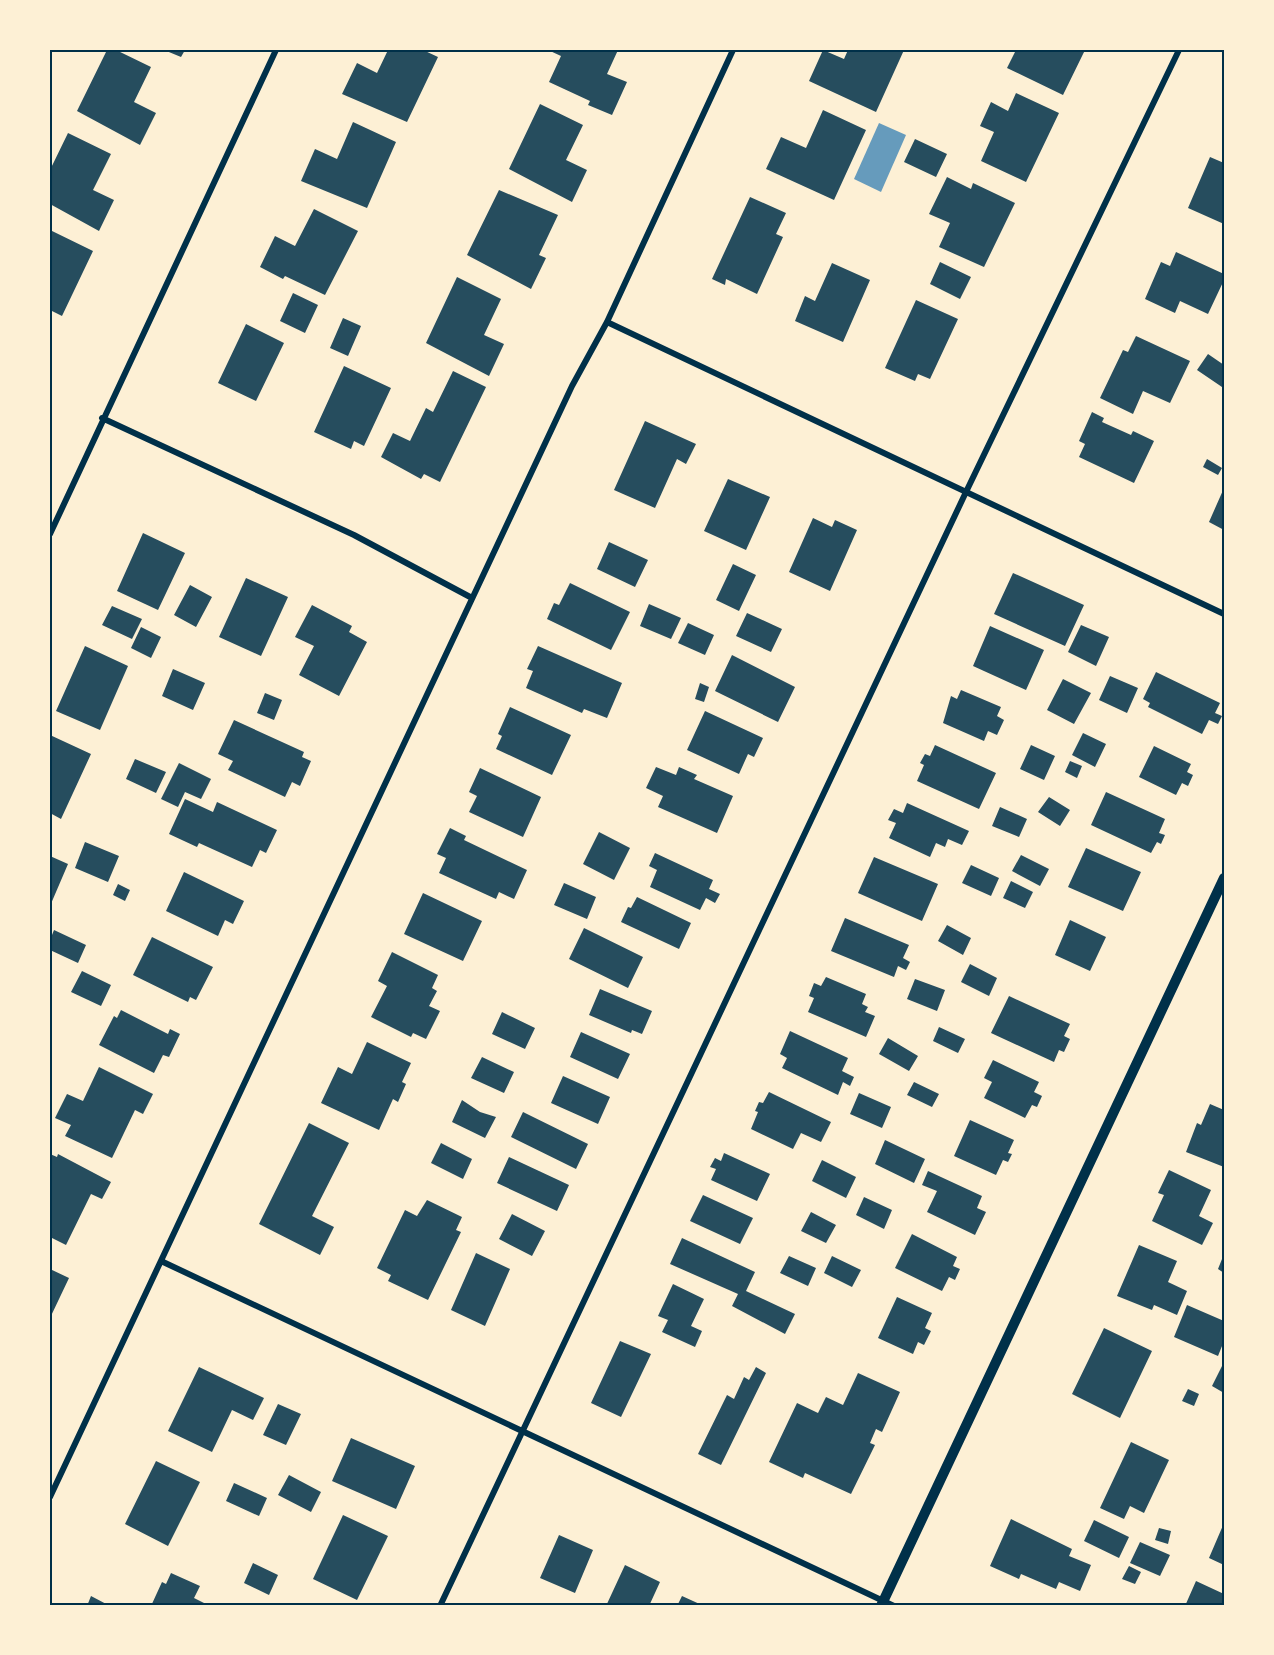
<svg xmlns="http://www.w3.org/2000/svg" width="1274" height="1655" viewBox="0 0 1274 1655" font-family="Manrope,sans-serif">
<rect width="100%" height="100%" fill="#fdf0d5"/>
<!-- water -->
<path fill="#669bbc" d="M879,123L906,135L881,192L854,179Z"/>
<!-- building -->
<path fill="#264d5e" d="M107,50H116L151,67L134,102L156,113L140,145L77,111Z
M164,50H185L181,57Z
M388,50H423L438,57L407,122L342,94L357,63L377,73Z
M548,50H618L607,74L627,82L612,115L588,105L590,101L549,82L561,56Z
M823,50L844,59L848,50H904L876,112L809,81Z
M1016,50H1085L1063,95L1007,68Z
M1016,93L1059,113L1026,182L981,161L994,132L980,126L991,102L1008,111Z
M540,104L583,125L566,160L587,170L572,202L509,169Z
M823,110L866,130L834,200L766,169L781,137L806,148Z
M353,122L396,142L367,208L301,181L315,149L337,159Z
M68,133L111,154L93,190L114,200L99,231L50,204V170Z
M915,139L947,154L936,177L904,162Z
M1210,157L1224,163V224L1188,208Z
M947,177L971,189L973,183L1015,203L984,267L939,247L950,223L929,214Z
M499,190L558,215L539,255L546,258L531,289L467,255Z
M750,197L786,213L776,234L783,237L757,294L726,279L725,285L712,279Z
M314,209L358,231L325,295L285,276L283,279L260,267L275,236L295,246Z
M50,230L93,251L62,316L50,310Z
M1176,252L1224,274V280L1208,314L1180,301L1175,313L1145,299L1161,262L1170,266Z
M940,262L971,277L960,299L930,284Z
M832,263L870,280L843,342L795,321L805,296L815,301Z
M457,277L501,299L484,335L504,344L489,376L426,343Z
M293,293L318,305L305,333L280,321Z
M916,300L958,319L930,379L918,374L915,381L885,368Z
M343,318L361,326L348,356L330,348Z
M246,324L284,343L256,401L218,383Z
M1136,336L1190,361L1170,403L1143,391L1133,414L1100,398L1123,350L1128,352Z
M1208,354L1224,365V383L1222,387L1197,370Z
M344,366L391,388L364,446L354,441L351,449L314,432Z
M453,371L486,387L440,482L424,474L421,479L381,457L393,433L410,441L426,408L433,412Z
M1092,412L1104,418L1102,422L1131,435L1133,431L1154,441L1134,483L1079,457L1085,444L1079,441Z
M645,421L696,444L686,464L677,459L655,508L614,490Z
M1207,459L1222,468L1218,475L1203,467Z
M728,479L770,497L746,550L704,531Z
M1224,488V530L1209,522Z
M813,518L832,527L835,520L857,530L830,591L789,572Z
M143,533L185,553L158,610L117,591Z
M609,542L648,560L635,587L597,569Z
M733,564L756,575L739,611L716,600Z
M1013,573L1084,605L1065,646L994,614Z
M246,578L288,597L261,656L219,637Z
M570,583L630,612L611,650L547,619L554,603L559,605Z
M190,585L212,597L196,627L174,615Z
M649,604L681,618L671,639L640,626Z
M312,605L352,626L349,632L367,642L339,696L299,675L314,646L295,637Z
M112,606L142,619L132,639L102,625Z
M747,613L782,629L771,652L736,636Z
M688,623L714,635L705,655L678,643Z
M1081,625L1109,637L1096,666L1068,652Z
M990,626L1044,650L1026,690L973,666Z
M141,627L161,637L151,658L131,648Z
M85,646L128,666L100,730L56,711Z
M538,646L622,683L607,718L584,709L582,713L526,688L533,671L527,669Z
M732,655L795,687L778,722L715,691Z
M173,669L205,683L193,710L162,696Z
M1156,672L1220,703L1215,713L1222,716L1218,724L1209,720L1202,734L1148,707L1150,703L1143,699Z
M1110,676L1138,688L1127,713L1099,700Z
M1063,679L1091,693L1074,724L1047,710Z
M700,683L709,687L704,702L695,699Z
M961,690L1001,707L997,716L1004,720L997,735L988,731L984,741L943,723L951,696L957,699Z
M265,693L282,700L274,720L257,713Z
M510,707L571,735L552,775L496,749L502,736L498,734Z
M705,711L763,738L754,757L748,754L739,774L687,750Z
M234,720L304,752L302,757L311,761L300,786L292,782L285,797L228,770L233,761L218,754Z
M1083,733L1106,744L1095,767L1072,755Z
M50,735L91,754L61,819L50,813Z
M935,745L996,773L979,809L917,781L924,765L920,763L925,754L930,756Z
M1031,745L1055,756L1044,780L1020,769Z
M1154,746L1191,764L1187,772L1193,775L1188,786L1182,783L1176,795L1139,777Z
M135,759L166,772L156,793L126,779Z
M1070,761L1082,766L1077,778L1065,772Z
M179,763L211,779L201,799L185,792L178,807L161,799Z
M656,767L676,775L679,767L697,775L694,779L733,796L717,833L658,807L663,796L646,788Z
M480,768L541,797L523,837L469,812L477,796L469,792Z
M1106,792L1165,819L1159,833L1165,835L1161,844L1157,842L1151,853L1091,825Z
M1049,797L1070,810L1060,826L1038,812Z
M185,799L213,812L217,802L277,830L266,853L260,850L252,867L199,843L197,847L169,834Z
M907,803L969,831L962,845L948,839L945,847L936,843L930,857L889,838L896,823L888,820L894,809L903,813Z
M1000,807L1027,819L1019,837L992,826Z
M450,828L466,836L464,840L527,870L514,899L499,892L496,899L439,873L446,858L437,854Z
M599,832L630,848L614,880L583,864Z
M85,842L119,856L108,882L75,868Z
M1086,848L1141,872L1123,911L1068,887Z
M655,853L713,880L709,889L720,894L715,903L706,898L700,910L650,887L657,870L649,866Z
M1021,855L1049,869L1040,886L1012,871Z
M50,856L68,864L50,906Z
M874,857L938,884L922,921L858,893Z
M971,865L999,878L991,896L962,883Z
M184,872L244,901L233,924L225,920L218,936L166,911Z
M1011,881L1033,892L1025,908L1003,898Z
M564,883L596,897L587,919L554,905Z
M118,884L130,890L125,901L113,895Z
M423,893L482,921L463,961L404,934Z
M637,897L691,923L679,949L621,922L628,907L631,908Z
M845,918L909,945L903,958L910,962L906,970L898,966L894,977L831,951Z
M1070,920L1106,937L1090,971L1055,955Z
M947,925L971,938L963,955L938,941Z
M584,928L643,957L628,988L569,959Z
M54,930L86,945L78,963L50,950V940Z
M152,937L213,967L196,1000L190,997L188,1002L133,975Z
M392,952L438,975L432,988L437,991L429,1006L440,1011L426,1039L413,1033L411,1037L371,1017L387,986L378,981Z
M970,964L997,978L989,996L961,982Z
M82,971L111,985L101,1006L71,992Z
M826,977L866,994L862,1004L868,1007L865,1012L875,1016L866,1037L808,1012L814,998L809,996L814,983L821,986Z
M915,979L945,990L937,1011L907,999Z
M600,989L652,1011L642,1034L632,1030L631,1033L589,1015Z
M1009,996L1070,1024L1064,1036L1070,1039L1064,1052L1059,1050L1054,1062L991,1033Z
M121,1010L168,1034L170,1029L180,1034L169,1057L163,1055L154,1073L99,1045L114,1016L117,1018Z
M502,1012L535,1028L525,1049L492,1034Z
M939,1027L965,1039L958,1053L933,1041Z
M790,1031L848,1058L842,1071L854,1077L850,1086L843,1082L838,1095L782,1068L787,1058L780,1054Z
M581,1032L630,1054L618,1079L570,1057Z
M888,1038L918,1056L909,1071L879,1054Z
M367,1042L411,1063L402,1082L406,1084L398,1102L393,1099L379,1130L321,1103L338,1067L352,1074Z
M482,1057L514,1072L504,1093L471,1078Z
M993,1060L1039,1082L1034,1092L1042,1096L1037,1107L1032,1105L1025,1118L984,1098L992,1082L984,1078Z
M99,1067L153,1094L143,1114L135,1110L112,1158L65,1136L71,1125L55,1118L67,1094L83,1101Z
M563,1076L610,1097L598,1124L551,1103Z
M914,1082L939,1094L932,1107L907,1095Z
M769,1092L831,1122L821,1142L801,1133L793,1149L751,1129L758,1112L755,1111L759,1102L763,1103Z
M859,1093L891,1107L882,1128L850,1114Z
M462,1100L480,1112L496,1117L485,1138L452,1122Z
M1210,1104L1224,1110V1167L1186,1152L1197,1123L1201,1125Z
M523,1112L588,1144L576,1169L511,1137Z
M970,1120L1014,1140L1008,1153L1012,1154L1008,1162L1003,1160L996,1175L954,1156Z
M309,1123L349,1143L312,1216L334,1227L320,1255L259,1224Z
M885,1140L925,1159L914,1183L875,1164Z
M441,1143L472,1159L463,1179L431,1163Z
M724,1153L770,1174L757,1201L711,1180L716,1169L710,1167L715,1158L721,1161Z
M50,1154L57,1157L58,1154L111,1182L102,1199L91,1194L66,1245L50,1237Z
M509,1157L569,1185L557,1211L497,1183Z
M822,1160L856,1177L846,1198L812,1181Z
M1169,1170L1211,1190L1199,1216L1213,1223L1202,1245L1152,1221L1164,1195L1158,1193Z
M928,1171L982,1196L977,1208L986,1212L975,1235L927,1212L937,1191L922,1185Z
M703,1195L753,1218L740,1244L690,1221Z
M864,1197L892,1210L884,1229L856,1215Z
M427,1200L462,1217L456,1230L461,1232L428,1300L388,1281L391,1275L377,1268L405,1210L417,1216Z
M811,1212L836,1225L826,1243L801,1231Z
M512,1214L545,1231L532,1256L499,1239Z
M912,1234L957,1257L953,1266L960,1269L955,1280L949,1277L942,1291L895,1268Z
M682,1238L755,1272L746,1291L795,1314L785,1334L732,1306L738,1294L670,1264Z
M1139,1245L1177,1261L1168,1282L1187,1291L1177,1315L1154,1305L1152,1310L1117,1296Z
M476,1253L510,1269L485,1326L451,1310Z
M1224,1254V1273L1218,1269Z
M789,1256L816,1268L808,1286L780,1273Z
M832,1256L861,1270L852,1287L824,1273Z
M50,1269L69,1278L50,1318Z
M673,1284L704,1299L691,1326L702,1331L695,1347L662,1332L668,1320L658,1316Z
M897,1297L932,1313L925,1328L931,1331L924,1345L918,1342L913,1354L878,1338Z
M1187,1305L1224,1321V1341L1218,1356L1174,1337Z
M1104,1328L1152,1351L1120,1418L1072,1394Z
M620,1341L651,1354L621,1417L591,1403Z
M1222,1366L1224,1368V1393L1212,1386Z
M199,1367L264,1398L253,1420L232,1410L212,1452L168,1431Z
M756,1367L766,1373L721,1465L698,1454L727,1395L734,1399L744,1377L749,1380Z
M858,1373L900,1392L882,1432L876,1429L870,1443L875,1445L851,1494L805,1473L803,1478L769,1462L797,1403L818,1413L826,1397L843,1405Z
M1188,1389L1199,1394L1194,1406L1182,1401Z
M278,1404L301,1414L286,1445L263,1435Z
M351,1438L415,1466L396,1509L332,1481Z
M1131,1442L1169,1460L1144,1513L1130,1506L1124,1519L1100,1508Z
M156,1461L200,1482L168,1546L125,1524Z
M289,1475L321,1492L311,1512L278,1495Z
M234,1483L267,1498L259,1516L226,1501Z
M343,1515L388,1536L357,1600L313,1579Z
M1011,1519L1072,1549L1069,1556L1091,1565L1080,1591L1059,1582L1056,1589L1021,1574L1019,1579L990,1566Z
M1094,1520L1129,1537L1119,1558L1084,1541Z
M1224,1523V1565L1209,1558Z
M1159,1528L1171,1531L1168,1544L1155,1540Z
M559,1535L593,1550L575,1593L540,1578Z
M1140,1542L1170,1555L1160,1576L1130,1563Z
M253,1563L278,1575L269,1595L244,1583Z
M625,1565L660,1582L649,1606H606Z
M1129,1566L1141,1572L1135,1584L1122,1579Z
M171,1573L200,1586L194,1598L210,1606H151L162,1582L166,1584Z
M1196,1581L1224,1594V1606H1185Z
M91,1596L110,1606H87Z
M682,1596L704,1606H677Z"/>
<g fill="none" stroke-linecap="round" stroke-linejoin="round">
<!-- minor -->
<path stroke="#003049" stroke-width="6" d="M607,322L1224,614
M102,418L354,535L472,598
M50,534L276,50
M161,1261L894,1606
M50,1497L572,386L607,322L733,50
M440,1606L966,492L1179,50"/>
<!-- tertiary -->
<path stroke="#003049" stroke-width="10" d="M881,1606L1224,878"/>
</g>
<!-- border -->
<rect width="1274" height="1655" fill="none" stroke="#fdf0d5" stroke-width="102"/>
<rect x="51" y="51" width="1172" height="1553" fill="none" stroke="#003049" stroke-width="2"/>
</svg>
